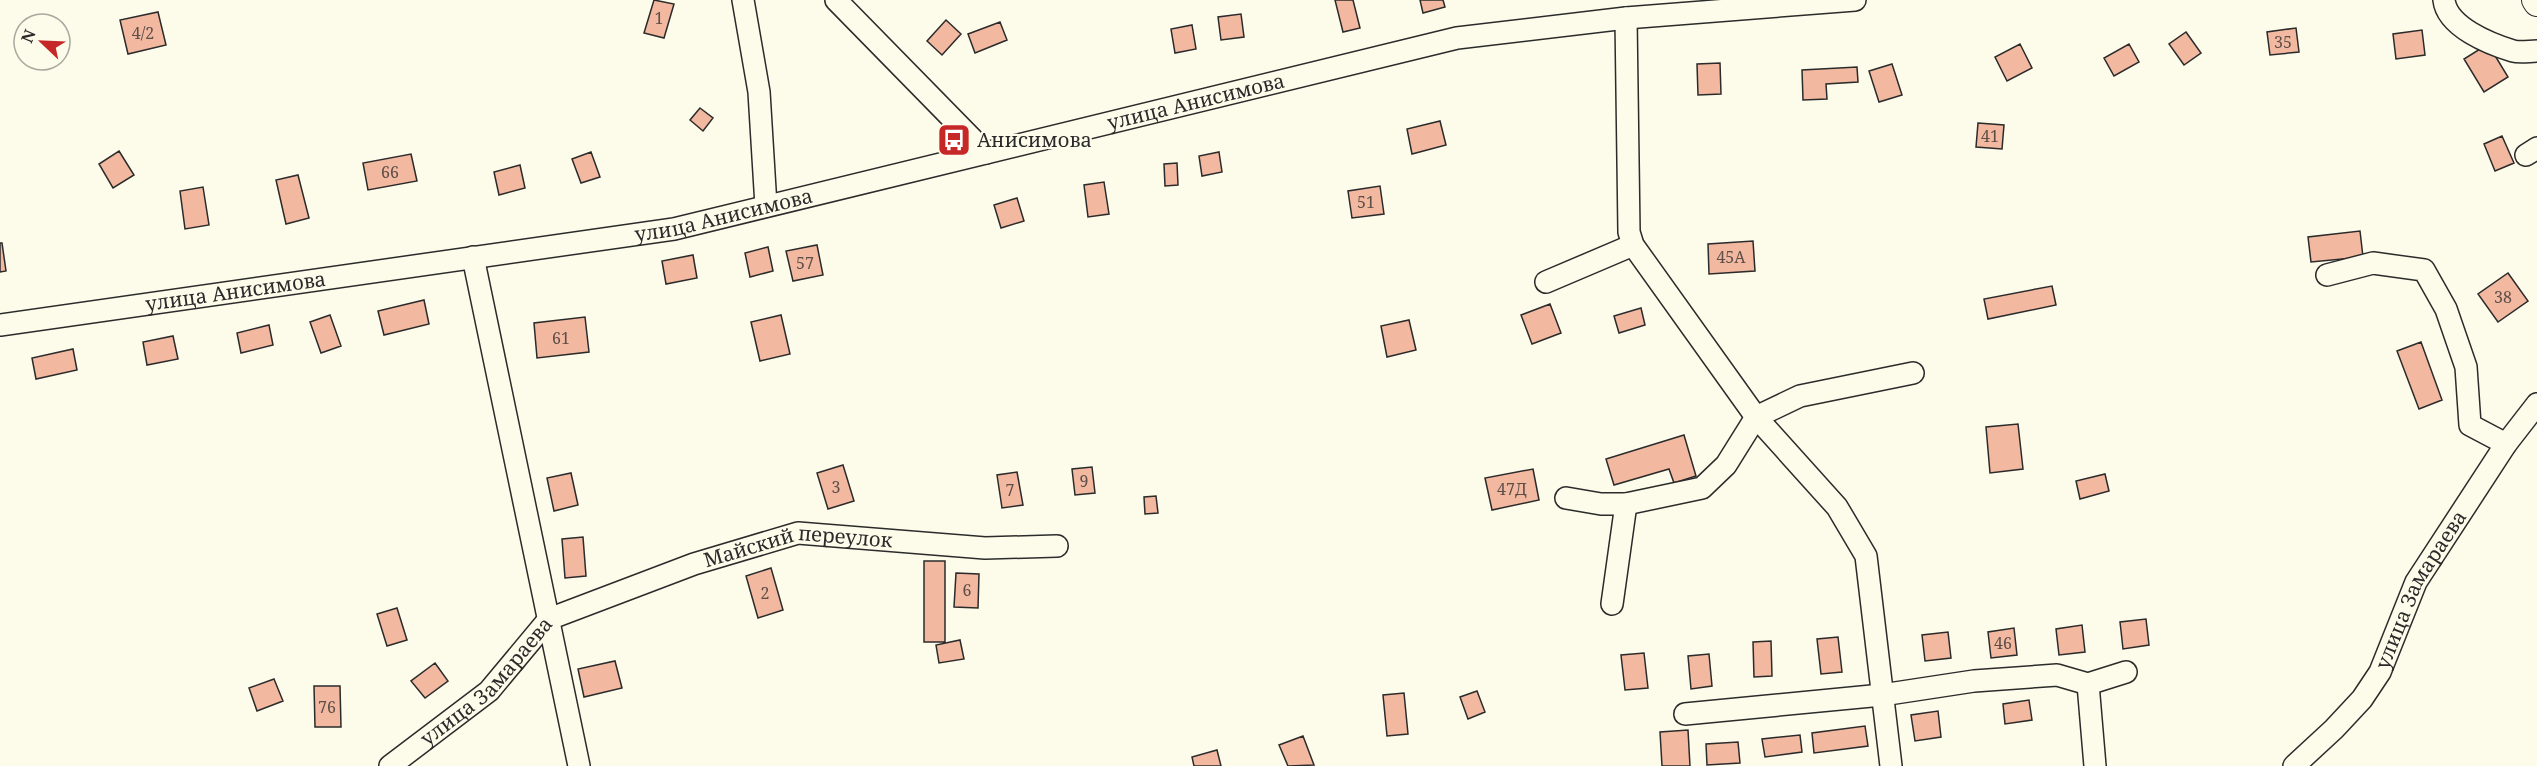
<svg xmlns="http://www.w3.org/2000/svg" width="2537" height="766" viewBox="0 0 2537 766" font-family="'Noto Serif',serif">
<rect width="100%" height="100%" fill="#fdfbea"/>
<!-- building -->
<path fill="#f2b8a0" stroke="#2b2b2b" stroke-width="1.5" d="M654,0L674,4L664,38L644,33Z
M1335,0H1353L1360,28L1343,32Z
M1420,0H1443L1445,7L1423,13Z
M158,12L166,45L128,54L120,20Z
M1241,14L1244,37L1221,40L1218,17Z
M946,20L961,34L942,55L927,41Z
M1000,22L1007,40L975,53L968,34Z
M1192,25L1196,49L1175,53L1171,29Z
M2296,28L2299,52L2270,55L2267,32Z
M2422,30L2425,55L2396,59L2393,34Z
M2186,32L2201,53L2184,65L2169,44Z
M2020,44L2032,68L2007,81L1995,57Z
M2129,44L2139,62L2114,76L2104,58Z
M2488,44L2508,77L2484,92L2464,59Z
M1720,63L1721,94L1698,95L1697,64Z
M1892,64L1902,95L1879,102L1869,71Z
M1857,67L1858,82L1826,84L1827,99L1803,100L1802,70Z
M700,108L713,118L703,131L690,120Z
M1440,121L1446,145L1412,154L1407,129Z
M1978,123L2004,125L2002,149L1976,147Z
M2502,136L2514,163L2495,171L2484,144Z
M119,151L134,175L113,188L99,164Z
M591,152L600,177L581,183L572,159Z
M1219,152L1222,172L1202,176L1199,156Z
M411,154L417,181L368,190L363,163Z
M1177,163L1178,185L1165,186L1164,164Z
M520,165L525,188L499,195L494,172Z
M298,175L309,218L286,224L276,180Z
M1104,182L1109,214L1088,217L1084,185Z
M1380,186L1384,214L1352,218L1348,191Z
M203,187L209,225L185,229L180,191Z
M1017,198L1024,221L1001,228L994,205Z
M2360,231L2363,257L2311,262L2308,237Z
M1753,241L1755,271L1709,274L1708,244Z
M0,243H2L6,271L0,272Z
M817,245L823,275L793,281L786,251Z
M768,247L773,271L750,277L745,253Z
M693,255L697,278L666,284L662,261Z
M2508,273L2528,301L2498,322L2478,294Z
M2052,286L2056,305L1988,319L1984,299Z
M424,300L429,324L384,335L378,311Z
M1550,304L1561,333L1532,344L1521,315Z
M1641,308L1645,325L1619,333L1614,316Z
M330,315L341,346L321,353L310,322Z
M781,315L790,354L760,361L751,322Z
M585,317L589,352L537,358L534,323Z
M1409,320L1416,350L1387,357L1381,326Z
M269,325L273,345L241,353L237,333Z
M173,336L178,359L147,365L143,342Z
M2421,342L2442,400L2419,409L2397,351Z
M73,349L77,370L36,379L32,358Z
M2018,424L2023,469L1990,473L1986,427Z
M1684,435L1696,476L1674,483L1669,469L1614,485L1606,459Z
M843,465L854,501L828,509L817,473Z
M1092,467L1095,493L1075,495L1072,469Z
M1533,469L1539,500L1492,510L1485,478Z
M1017,472L1023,505L1002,508L997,475Z
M571,473L578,505L554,511L547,478Z
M2105,474L2109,491L2080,499L2076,481Z
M1156,496L1158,513L1145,514L1144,497Z
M583,537L586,576L565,578L562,539Z
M924,561H945V642H924Z
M771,568L783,610L758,618L746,576Z
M956,573L979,574L978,608L954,607Z
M397,608L407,640L387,646L377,614Z
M2146,619L2149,645L2123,649L2120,622Z
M2082,625L2085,652L2059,655L2056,629Z
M2014,628L2017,655L1991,658L1988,632Z
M1948,632L1951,658L1925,661L1922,635Z
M1838,637L1842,672L1821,674L1817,639Z
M960,640L964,659L939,663L936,645Z
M1771,641L1772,676L1754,677L1753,642Z
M1644,653L1648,688L1625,690L1621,655Z
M1709,654L1712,686L1691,689L1688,656Z
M615,661L622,688L584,697L578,669Z
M435,663L448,681L425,698L411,681Z
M274,679L283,701L257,711L249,688Z
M314,686H340L341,727H315Z
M1477,691L1485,712L1468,719L1460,697Z
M1404,693L1408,734L1387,736L1383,695Z
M2029,700L2032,720L2005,724L2003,704Z
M1938,711L1941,737L1915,741L1911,715Z
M1865,726L1868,746L1814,753L1812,733Z
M1688,730L1690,766H1662L1660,732Z
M1800,735L1802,752L1765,757L1762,739Z
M1303,736L1314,765L1288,766L1279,745Z
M1738,742L1740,763L1707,765L1706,744Z
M1217,750L1221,766H1194L1192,757Z"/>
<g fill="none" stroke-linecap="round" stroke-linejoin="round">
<!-- minor casing -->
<g stroke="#2b2b2b" stroke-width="24">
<g id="minor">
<path d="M743,0L759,92L766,206"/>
<path d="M836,0L986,153"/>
<path d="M2444,0C2447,27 2490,44 2513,51C2520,53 2530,51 2537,51"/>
<path d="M1626,18L1629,232L1633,245L1756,417L1837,507L1866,556L1891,766"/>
<path d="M2526,155L2537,148"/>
<path d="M473,257L579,766"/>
<path d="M2327,275L2373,263L2424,270L2446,309L2466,367L2470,425L2506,444"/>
<path d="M1546,282L1633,245"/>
<path id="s1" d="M0,325L674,229L1457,38L1626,18L1855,0"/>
<path d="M1566,498L1601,504H1626L1702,488L1726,465L1756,417L1800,396L1913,373"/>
<path d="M1612,604L1626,504"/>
<path d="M2088,684L2095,766"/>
<path d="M1685,714L1882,695L1974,681L2057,675L2088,684L2126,672"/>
<path id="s2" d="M390,766L489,691L549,619L694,564L798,533L985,548L1057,546"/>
<path id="s3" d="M2294,766L2334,729L2362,699L2380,672L2416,582L2506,444L2537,404"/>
</g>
</g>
<!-- major casing -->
<g stroke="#2b2b2b" stroke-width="28">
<path id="major" d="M2535,0L2537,3"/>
</g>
<!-- minor -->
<use href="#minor" stroke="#fdfbea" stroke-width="21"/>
<!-- major -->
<use href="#major" stroke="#fdfbea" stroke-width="26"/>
</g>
<!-- icons -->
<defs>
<g id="bus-square" transform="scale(1.725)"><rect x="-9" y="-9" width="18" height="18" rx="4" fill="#c62828" stroke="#fdfbea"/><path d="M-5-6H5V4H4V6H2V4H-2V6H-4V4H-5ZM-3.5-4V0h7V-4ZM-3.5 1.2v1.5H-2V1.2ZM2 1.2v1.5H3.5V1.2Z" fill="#fff"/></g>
</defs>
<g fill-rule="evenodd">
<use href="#bus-square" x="954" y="140"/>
</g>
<g text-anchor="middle" stroke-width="4.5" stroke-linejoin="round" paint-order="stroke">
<!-- number labels -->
<g font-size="16" fill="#5d4e48">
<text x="659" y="24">1</text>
<text x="143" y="39">4/2</text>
<text x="2283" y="48">35</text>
<text x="1990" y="142">41</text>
<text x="390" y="178">66</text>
<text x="1366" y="208">51</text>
<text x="1731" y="263">45А</text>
<text x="805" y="269">57</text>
<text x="2503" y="303">38</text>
<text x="561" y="344">61</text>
<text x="1084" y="487">9</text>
<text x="836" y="493">3</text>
<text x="1512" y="495">47Д</text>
<text x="1010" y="496">7</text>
<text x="967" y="596">6</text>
<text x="765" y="599">2</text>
<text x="2003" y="649">46</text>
<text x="327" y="713">76</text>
</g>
<!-- street labels -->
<g font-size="20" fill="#2b2b2b" stroke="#fdfbea">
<text dy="7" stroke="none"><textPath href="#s1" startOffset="1218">улица Анисимова</textPath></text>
<text dy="7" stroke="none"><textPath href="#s1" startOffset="732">улица Анисимова</textPath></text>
<text dy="7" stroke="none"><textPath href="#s1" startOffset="238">улица Анисимова</textPath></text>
<text dy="7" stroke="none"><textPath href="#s2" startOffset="480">Майский переулок</textPath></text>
<text dy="7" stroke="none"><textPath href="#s3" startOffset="220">улица Замараева</textPath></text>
<text dy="7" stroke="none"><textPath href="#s2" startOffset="129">улица Замараева</textPath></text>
</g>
<!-- poi labels -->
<g font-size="20" fill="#2b2b2b" stroke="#fdfbea" text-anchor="start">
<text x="977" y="147">Анисимова</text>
</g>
</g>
<!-- north arrow -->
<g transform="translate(42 42) rotate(293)"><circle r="28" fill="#fdfbea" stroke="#a9a89e" stroke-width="1.5"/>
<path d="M0-4.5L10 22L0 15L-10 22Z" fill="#c62828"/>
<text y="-9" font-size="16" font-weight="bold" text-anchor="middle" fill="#2b2b2b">N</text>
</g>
</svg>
